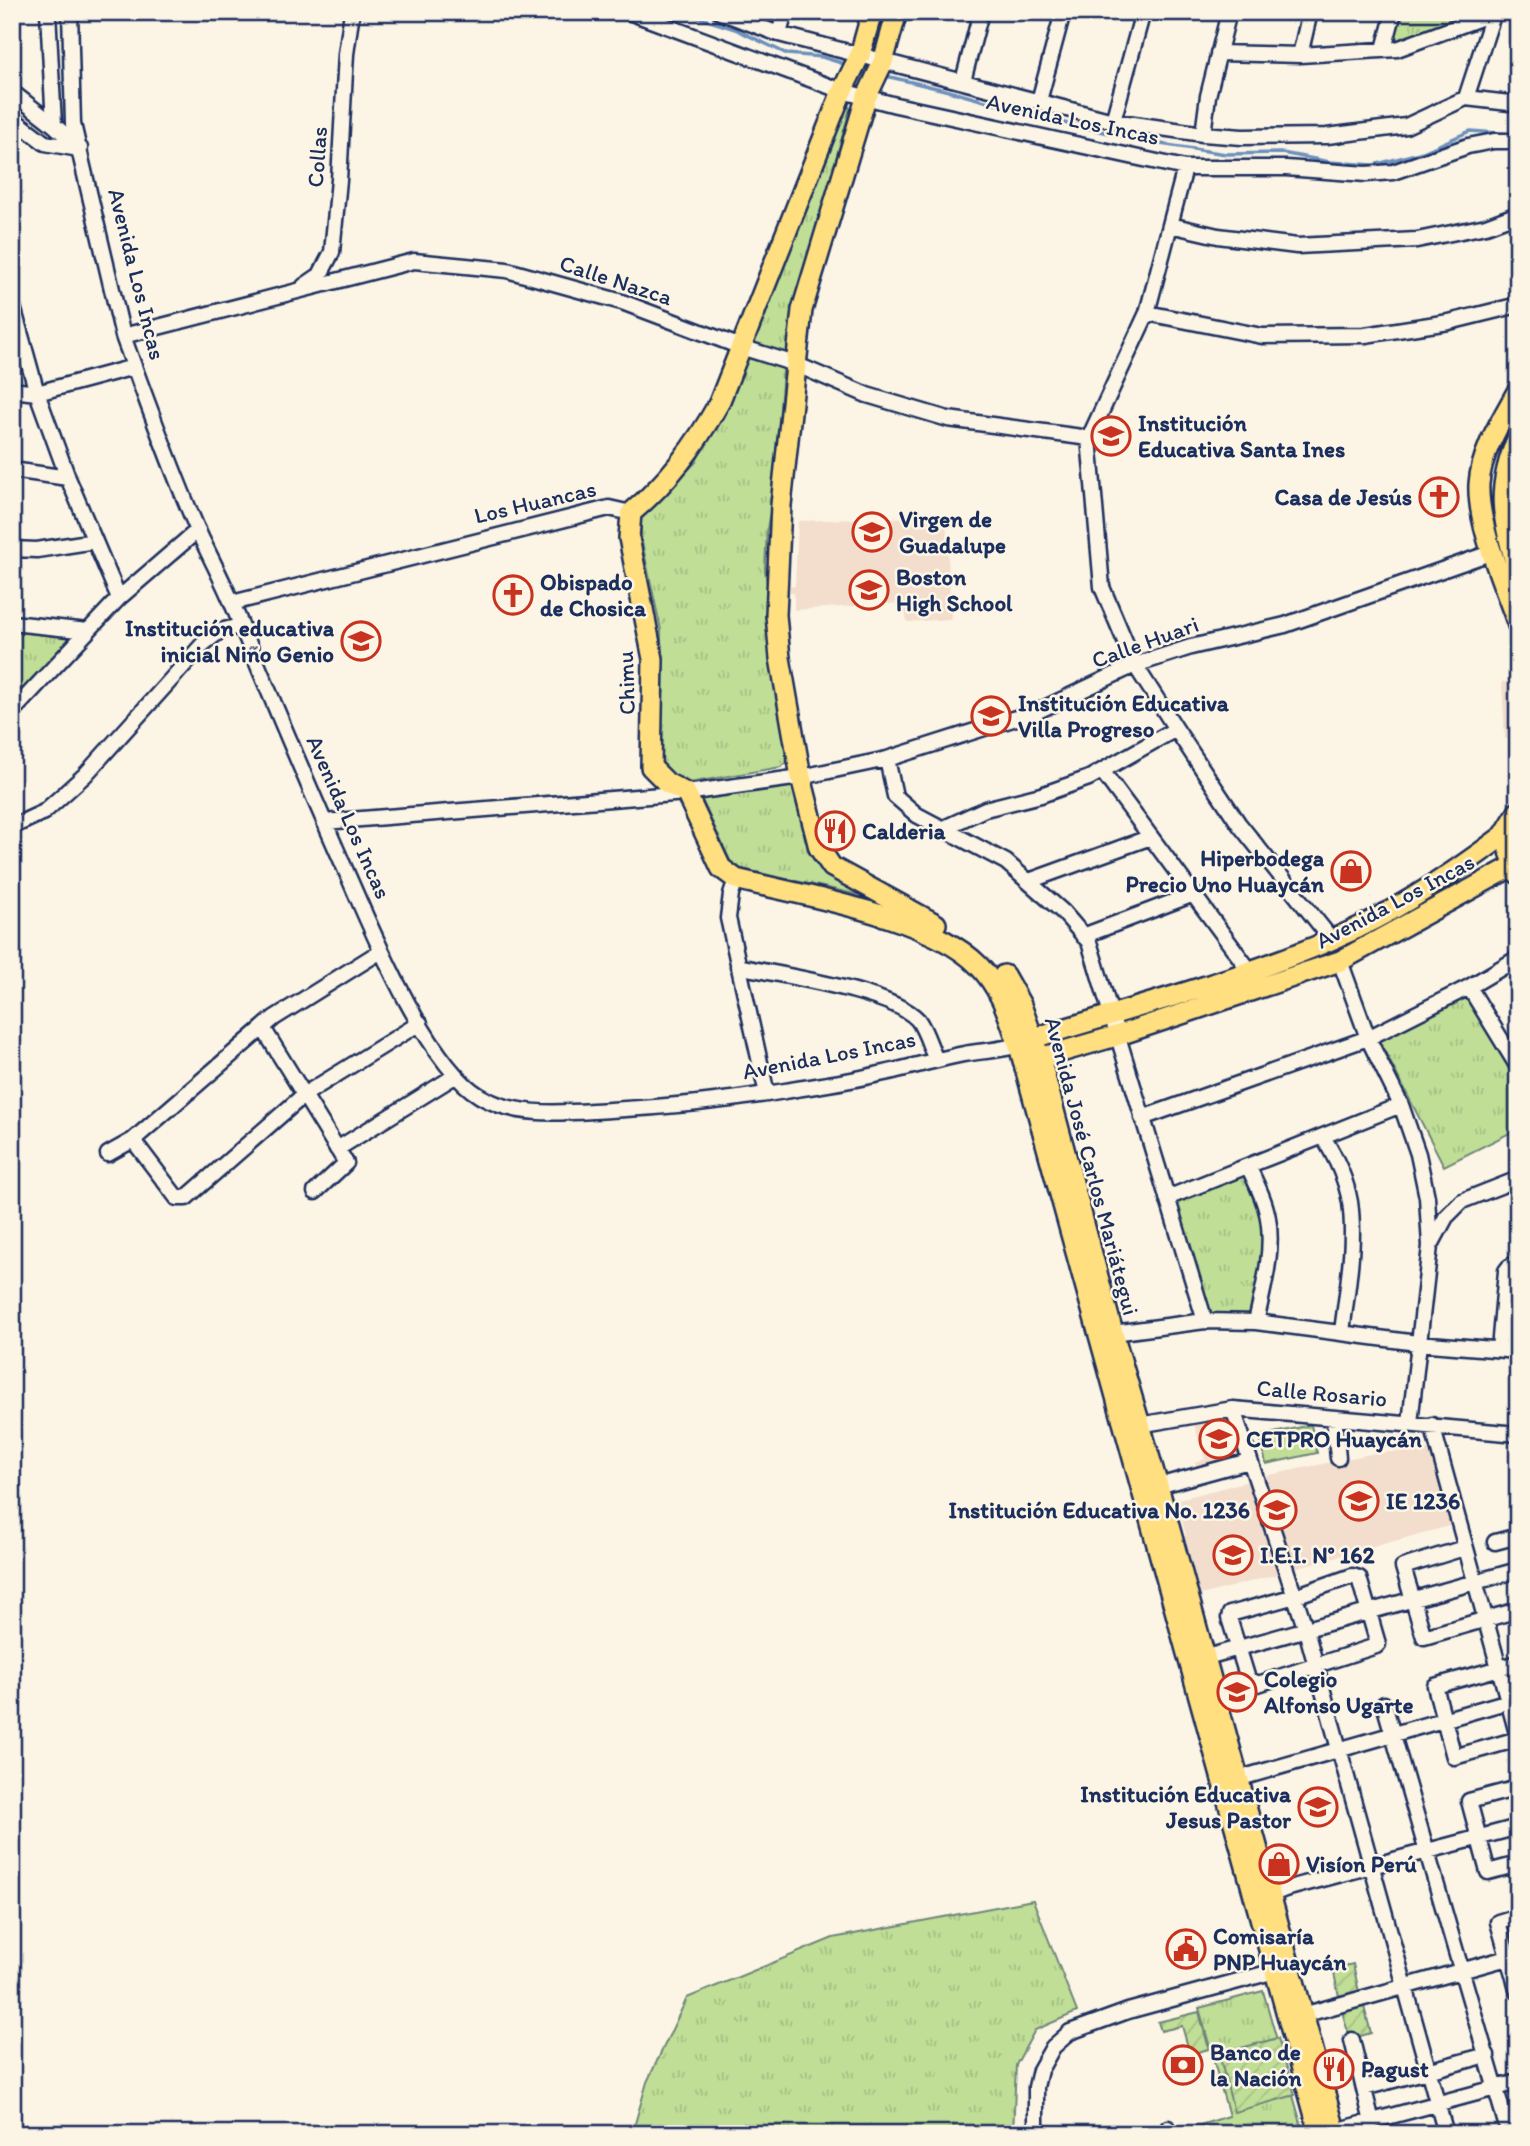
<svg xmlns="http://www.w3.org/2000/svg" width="1530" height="2146" viewBox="0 0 1530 2146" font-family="Itim,sans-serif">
<defs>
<pattern id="park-tufts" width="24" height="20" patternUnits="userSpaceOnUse" patternTransform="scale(1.75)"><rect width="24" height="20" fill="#c0de96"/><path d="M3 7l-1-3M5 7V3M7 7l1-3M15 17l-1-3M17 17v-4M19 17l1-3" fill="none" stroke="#a4bf84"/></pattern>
<pattern id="garden-furrows" width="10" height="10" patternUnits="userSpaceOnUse" patternTransform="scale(1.75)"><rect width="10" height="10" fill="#c0de96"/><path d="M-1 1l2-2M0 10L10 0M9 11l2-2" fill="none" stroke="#a4bf84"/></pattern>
</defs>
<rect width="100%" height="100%" fill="#fcf5e5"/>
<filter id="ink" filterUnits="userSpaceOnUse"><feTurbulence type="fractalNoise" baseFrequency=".0143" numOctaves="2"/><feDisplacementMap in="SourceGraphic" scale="14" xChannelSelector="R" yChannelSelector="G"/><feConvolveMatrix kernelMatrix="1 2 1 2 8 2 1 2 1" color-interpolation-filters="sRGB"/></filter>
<g filter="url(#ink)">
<!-- built -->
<path fill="#f3ddcc" d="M946,516L951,619L907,622L904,603L794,610V593H790V586H795L798,521Z
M1518,681V739H1505L1502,682Z
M1232,1417L1244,1457L1197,1467L1195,1462L1205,1459L1193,1421Z
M1431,1450L1453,1525L1291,1569L1265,1476L1375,1453Z
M1253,1480L1282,1573L1201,1595L1184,1537L1186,1535L1176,1500Z"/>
<!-- grass -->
<path fill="#c0de96" stroke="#6e867a" stroke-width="2" d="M1311,1425L1317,1453L1266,1464L1260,1436Z"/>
<!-- park -->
<path fill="url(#park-tufts)" stroke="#6e867a" stroke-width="2" d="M1399,12H1481L1401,43C1390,35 1396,24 1399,12Z
M846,102L850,109L812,244L788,358L740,340Z
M752,354L776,363L783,369L774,492L767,528L765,569L790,755L788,762L781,767L683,784L663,769L660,760L661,630L641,538V518L696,462L716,420L742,355Z
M12,631L75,638L12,707Z
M792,785L810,849L873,898L733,867L701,798Z
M1466,995L1518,1083V1129L1444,1166L1379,1040Z
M1244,1172C1252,1189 1262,1206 1264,1224C1267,1256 1258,1288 1253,1319L1205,1317L1171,1200Z
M1518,1268V1344L1506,1343L1514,1276Z
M1033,1900L1077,2012L1035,2030L1016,2065L1013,2134H632L647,2082L687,1998L833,1938Z
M1263,1991L1304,2134H1178L1177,2132L1229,2116L1199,2008Z"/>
<!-- garden -->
<path fill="url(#garden-furrows)" stroke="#6e867a" stroke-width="2" d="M1353,1964L1359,1992L1339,1996L1333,1969Z
M1363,2003L1371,2033L1350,2039L1341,2008Z
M1199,2012L1209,2049L1190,2054L1182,2026L1161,2031L1158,2022Z
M1278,2038L1295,2095L1234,2112L1219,2054Z"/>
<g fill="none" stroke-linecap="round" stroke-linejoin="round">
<!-- stream -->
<path stroke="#6c90be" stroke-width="3.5" d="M682,12L735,29L787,54L822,57L848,65
M886,76L945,90L1068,124L1154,143L1226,154L1282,153L1330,162L1374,165L1423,152L1470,131L1512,134"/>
<!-- minor casing -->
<g stroke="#1b2f5e" stroke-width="19">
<path id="minor" d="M48,12L54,125
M70,12L73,124L123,336C147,402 171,469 199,533C210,557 222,579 232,603C268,690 304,776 342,862C368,921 425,1064 480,1096C518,1119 568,1112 610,1110C669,1107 727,1101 785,1091C815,1086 845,1082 875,1075C905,1069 934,1060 964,1054C980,1051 1014,1049 1026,1042
M629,12L842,91L896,105L1185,168H1286L1366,174L1393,172L1468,146L1494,141H1518
M720,12L779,34L1113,121L1203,134L1242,137L1327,136L1406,126L1466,98L1518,104
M779,34L785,12
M1384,49L1394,12
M1218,53L1300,55L1397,49L1494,13
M1300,55L1310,12
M963,81L981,12
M12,92L54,125L80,148
M1466,98L1494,12
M1039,101L1063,12
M12,118L45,143L79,149
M1113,121L1143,12
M1203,134L1208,96L1229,12
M1185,168L1147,313L1089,438L1102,587L1135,665L1176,729L1239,824L1332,940
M1170,225L1218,236L1297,246L1417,240L1486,226L1518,214
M304,286L320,275L332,252L339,180L346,54L352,12
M12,303L37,393L68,478L119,598
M1147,313L1262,336L1365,335L1449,322L1518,305
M123,336L414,261L507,270L622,302L741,347L795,364L867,395L948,419L1089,438
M12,390L37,393L134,367
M12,470L68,478
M12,549L37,550L95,541
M232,603L609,508L631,513
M12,623L88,631
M12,712L119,598L198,530
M887,759L895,796L917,815L1006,862L1063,912L1089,942L1205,1321
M1102,771L1250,971
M324,822L686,793L801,777L887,759L1038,711L1135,665L1191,647L1285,625L1493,552
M12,824H18L44,812L85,775L203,644L220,631L240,626
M944,828L985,809L1041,795L1089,778L1176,729
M736,879L731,894L728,918L767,1094
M1029,881L1151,837
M1083,936L1194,894
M1340,961L1368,1038L1401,1105L1418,1154L1427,1197L1430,1246L1410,1423
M738,966C778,975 893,991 918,1020C926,1031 930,1047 936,1060
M1469,987L1518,1067
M263,1028L346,1163L315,1192
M1142,1118L1368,1038L1469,987L1518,958
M1323,1137C1335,1156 1346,1179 1350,1202C1356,1243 1347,1290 1342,1332
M133,1140L177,1198H186L305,1094L420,1023
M337,1149L455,1076
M108,1154L133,1140L274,1018L381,951
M1248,1166C1256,1183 1265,1200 1268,1218C1274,1252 1263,1289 1256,1322
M1167,1198L1401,1105
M1431,1245L1446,1217L1462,1201L1518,1179
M1113,1333L1205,1321L1256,1322L1417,1343L1518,1351
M1499,1349L1506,1271L1509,1267L1518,1262
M1233,1409L1306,1630L1446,2134
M1334,1418L1338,1458
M1432,1425L1518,1737
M1133,1426L1233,1409L1518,1434
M1158,1486L1249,1461
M1495,1542L1518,1536
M1464,1548L1403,1567L1424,1637L1518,1610
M1352,1576L1359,1578L1378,1644L1376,1646L1258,1684L1248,1679L1229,1618L1230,1614L1295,1596Z
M1196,1660L1518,1570
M1518,1663L1435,1686L1454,1757L1518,1739
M1384,1704L1509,2134
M1230,1781L1516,1699
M1518,1788L1469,1801L1488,1872L1518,1864
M1263,1898L1285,1889L1518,1827
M1518,1916L1498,1922L1518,1992
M1303,2015L1518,1955
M1352,2040L1372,2122
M1364,2088L1487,2055
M1168,2128L1170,2134
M1335,2131L1518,2082
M1036,2134V2087L1040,2070L1053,2047L1070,2032L1128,2011L1275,1971L1284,1972"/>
</g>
<!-- major casing -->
<g stroke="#1b2f5e" stroke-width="24">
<path id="major" d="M872,12L860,55L842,91L719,403C695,446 669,481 631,513L629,538L653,659L651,767L667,783L686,793L721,868L736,879C803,896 930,916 978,965C1001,988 1009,1017 1019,1046L1320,2134
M897,12L883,62L866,98L802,310L781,505L776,615L780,658L801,777L819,848L832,867L936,924
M1518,390C1503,418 1481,451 1479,484C1477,526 1504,584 1518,625
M1518,437C1494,492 1503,518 1518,573
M1518,812L1504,835L1518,874
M1004,975L1021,1005L1040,1058L1113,1333L1158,1486L1336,2134
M1033,1038C1133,1008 1235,981 1331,940C1393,914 1451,875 1504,835
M1031,1053L1040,1058L1116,1036L1340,961L1513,866"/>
</g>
<!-- minor -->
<use href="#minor" stroke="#fcf5e5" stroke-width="14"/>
<!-- major -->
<use href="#major" stroke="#ffdf80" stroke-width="19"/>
</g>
</g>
<!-- icons -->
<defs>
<g id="school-ring" transform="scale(2.0125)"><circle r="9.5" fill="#fcf5e5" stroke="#c8321e" stroke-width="1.5"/><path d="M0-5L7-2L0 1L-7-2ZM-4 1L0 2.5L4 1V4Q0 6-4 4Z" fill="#c8321e"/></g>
<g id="church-ring" transform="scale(2.0125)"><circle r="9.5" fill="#fcf5e5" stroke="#c8321e" stroke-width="1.5"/><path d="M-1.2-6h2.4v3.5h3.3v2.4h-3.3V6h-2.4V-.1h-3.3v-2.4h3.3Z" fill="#c8321e"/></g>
<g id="restaurant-ring" transform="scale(2.0125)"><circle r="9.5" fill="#fcf5e5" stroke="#c8321e" stroke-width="1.5"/><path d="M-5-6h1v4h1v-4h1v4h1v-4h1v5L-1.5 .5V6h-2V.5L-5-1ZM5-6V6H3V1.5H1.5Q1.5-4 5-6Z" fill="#c8321e"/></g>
<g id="shop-ring" transform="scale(2.0125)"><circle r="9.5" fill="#fcf5e5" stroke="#c8321e" stroke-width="1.5"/><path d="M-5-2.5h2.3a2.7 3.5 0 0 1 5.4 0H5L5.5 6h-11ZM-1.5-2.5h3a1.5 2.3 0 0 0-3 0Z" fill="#c8321e"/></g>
<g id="university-ring" transform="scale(2.0125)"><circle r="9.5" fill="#fcf5e5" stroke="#c8321e" stroke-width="1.5"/><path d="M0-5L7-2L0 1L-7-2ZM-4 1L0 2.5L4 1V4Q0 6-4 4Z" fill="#c8321e"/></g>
<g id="civic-ring" transform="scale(2.0125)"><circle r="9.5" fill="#fcf5e5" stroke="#c8321e" stroke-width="1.5"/><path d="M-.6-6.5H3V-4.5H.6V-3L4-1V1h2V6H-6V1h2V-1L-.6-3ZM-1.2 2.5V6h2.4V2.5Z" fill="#c8321e"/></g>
<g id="bank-ring" transform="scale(2.0125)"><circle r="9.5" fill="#fcf5e5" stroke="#c8321e" stroke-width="1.5"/><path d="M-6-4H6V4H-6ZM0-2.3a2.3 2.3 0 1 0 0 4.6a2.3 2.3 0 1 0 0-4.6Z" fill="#c8321e"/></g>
</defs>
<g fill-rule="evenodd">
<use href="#school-ring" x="1111" y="436"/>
<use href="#church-ring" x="1439" y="497"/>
<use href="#school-ring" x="872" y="532"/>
<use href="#school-ring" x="869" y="590"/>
<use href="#church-ring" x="513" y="595"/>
<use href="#school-ring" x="361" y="641"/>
<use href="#school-ring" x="991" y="716"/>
<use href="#restaurant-ring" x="835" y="831"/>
<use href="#shop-ring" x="1351" y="871"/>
<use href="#university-ring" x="1219" y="1439"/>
<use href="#school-ring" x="1359" y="1501"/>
<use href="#school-ring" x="1277" y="1510"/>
<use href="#school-ring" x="1233" y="1555"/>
<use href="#school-ring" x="1237" y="1692"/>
<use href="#school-ring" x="1318" y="1807"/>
<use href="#shop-ring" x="1279" y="1864"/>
<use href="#civic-ring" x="1186" y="1949"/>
<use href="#bank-ring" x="1183" y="2065"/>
<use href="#restaurant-ring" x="1334" y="2069"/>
</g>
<g text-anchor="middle" stroke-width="5" stroke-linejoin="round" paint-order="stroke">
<!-- street labels -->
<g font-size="23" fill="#1b2f5e" stroke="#fcf5e5">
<text transform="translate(1073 119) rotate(12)" y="8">Avenida Los Incas</text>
<text transform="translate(317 157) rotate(-86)" y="8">Collas</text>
<text transform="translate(137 274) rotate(76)" y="8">Avenida Los Incas</text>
<text transform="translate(616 280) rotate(18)" y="8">Calle Nazca</text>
<text transform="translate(535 502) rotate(-13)" y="8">Los Huancas</text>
<text transform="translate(1145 642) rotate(-20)" y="8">Calle Huari</text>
<text transform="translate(626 683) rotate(-92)" y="8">Chimu</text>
<text transform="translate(349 817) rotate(66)" y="8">Avenida Los Incas</text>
<text transform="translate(1395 901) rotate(-28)" y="8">Avenida Los Incas</text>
<text transform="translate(829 1055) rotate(-11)" y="8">Avenida Los Incas</text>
<text transform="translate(1092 1166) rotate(75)" y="8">Avenida José Carlos Mariátegui</text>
<text transform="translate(1322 1393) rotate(5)" y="8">Calle Rosario</text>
</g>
<!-- poi labels -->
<g font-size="23" font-weight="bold" fill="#1b2f5e" stroke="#fcf5e5" text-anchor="start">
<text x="1138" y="431">Institución<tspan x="1138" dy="26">Educativa Santa Ines</tspan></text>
<text x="1412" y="505" text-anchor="end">Casa de Jesús</text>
<text x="899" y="527">Virgen de<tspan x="899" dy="26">Guadalupe</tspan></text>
<text x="896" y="585">Boston<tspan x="896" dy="26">High School</tspan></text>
<text x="540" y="590">Obispado<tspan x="540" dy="26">de Chosica</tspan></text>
<text x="334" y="636" text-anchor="end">Institución educativa<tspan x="334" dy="26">inicial Niño Genio</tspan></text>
<text x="1018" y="711">Institución Educativa<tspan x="1018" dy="26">Villa Progreso</tspan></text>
<text x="862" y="839">Calderia</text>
<text x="1324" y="866" text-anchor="end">Hiperbodega<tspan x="1324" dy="26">Precio Uno Huaycán</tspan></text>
<text x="1246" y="1447">CETPRO Huaycán</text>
<text x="1386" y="1509">IE 1236</text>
<text x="1250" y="1518" text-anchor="end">Institución Educativa No. 1236</text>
<text x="1260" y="1563">I.E.I. N° 162</text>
<text x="1264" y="1687">Colegio<tspan x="1264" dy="26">Alfonso Ugarte</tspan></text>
<text x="1291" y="1802" text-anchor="end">Institución Educativa<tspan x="1291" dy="26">Jesus Pastor</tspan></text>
<text x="1306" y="1872">Visíon Perú</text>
<text x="1213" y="1944">Comisaría<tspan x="1213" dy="26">PNP Huaycán</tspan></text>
<text x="1210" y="2060">Banco de<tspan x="1210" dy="26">la Nación</tspan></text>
<text x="1361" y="2077">Pagust</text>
</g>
</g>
<!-- margin -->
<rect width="1530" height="2146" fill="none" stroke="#fcf5e5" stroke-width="42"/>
<rect x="21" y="21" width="1488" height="2104" fill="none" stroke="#1b2f5e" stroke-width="2.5" filter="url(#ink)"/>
</svg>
